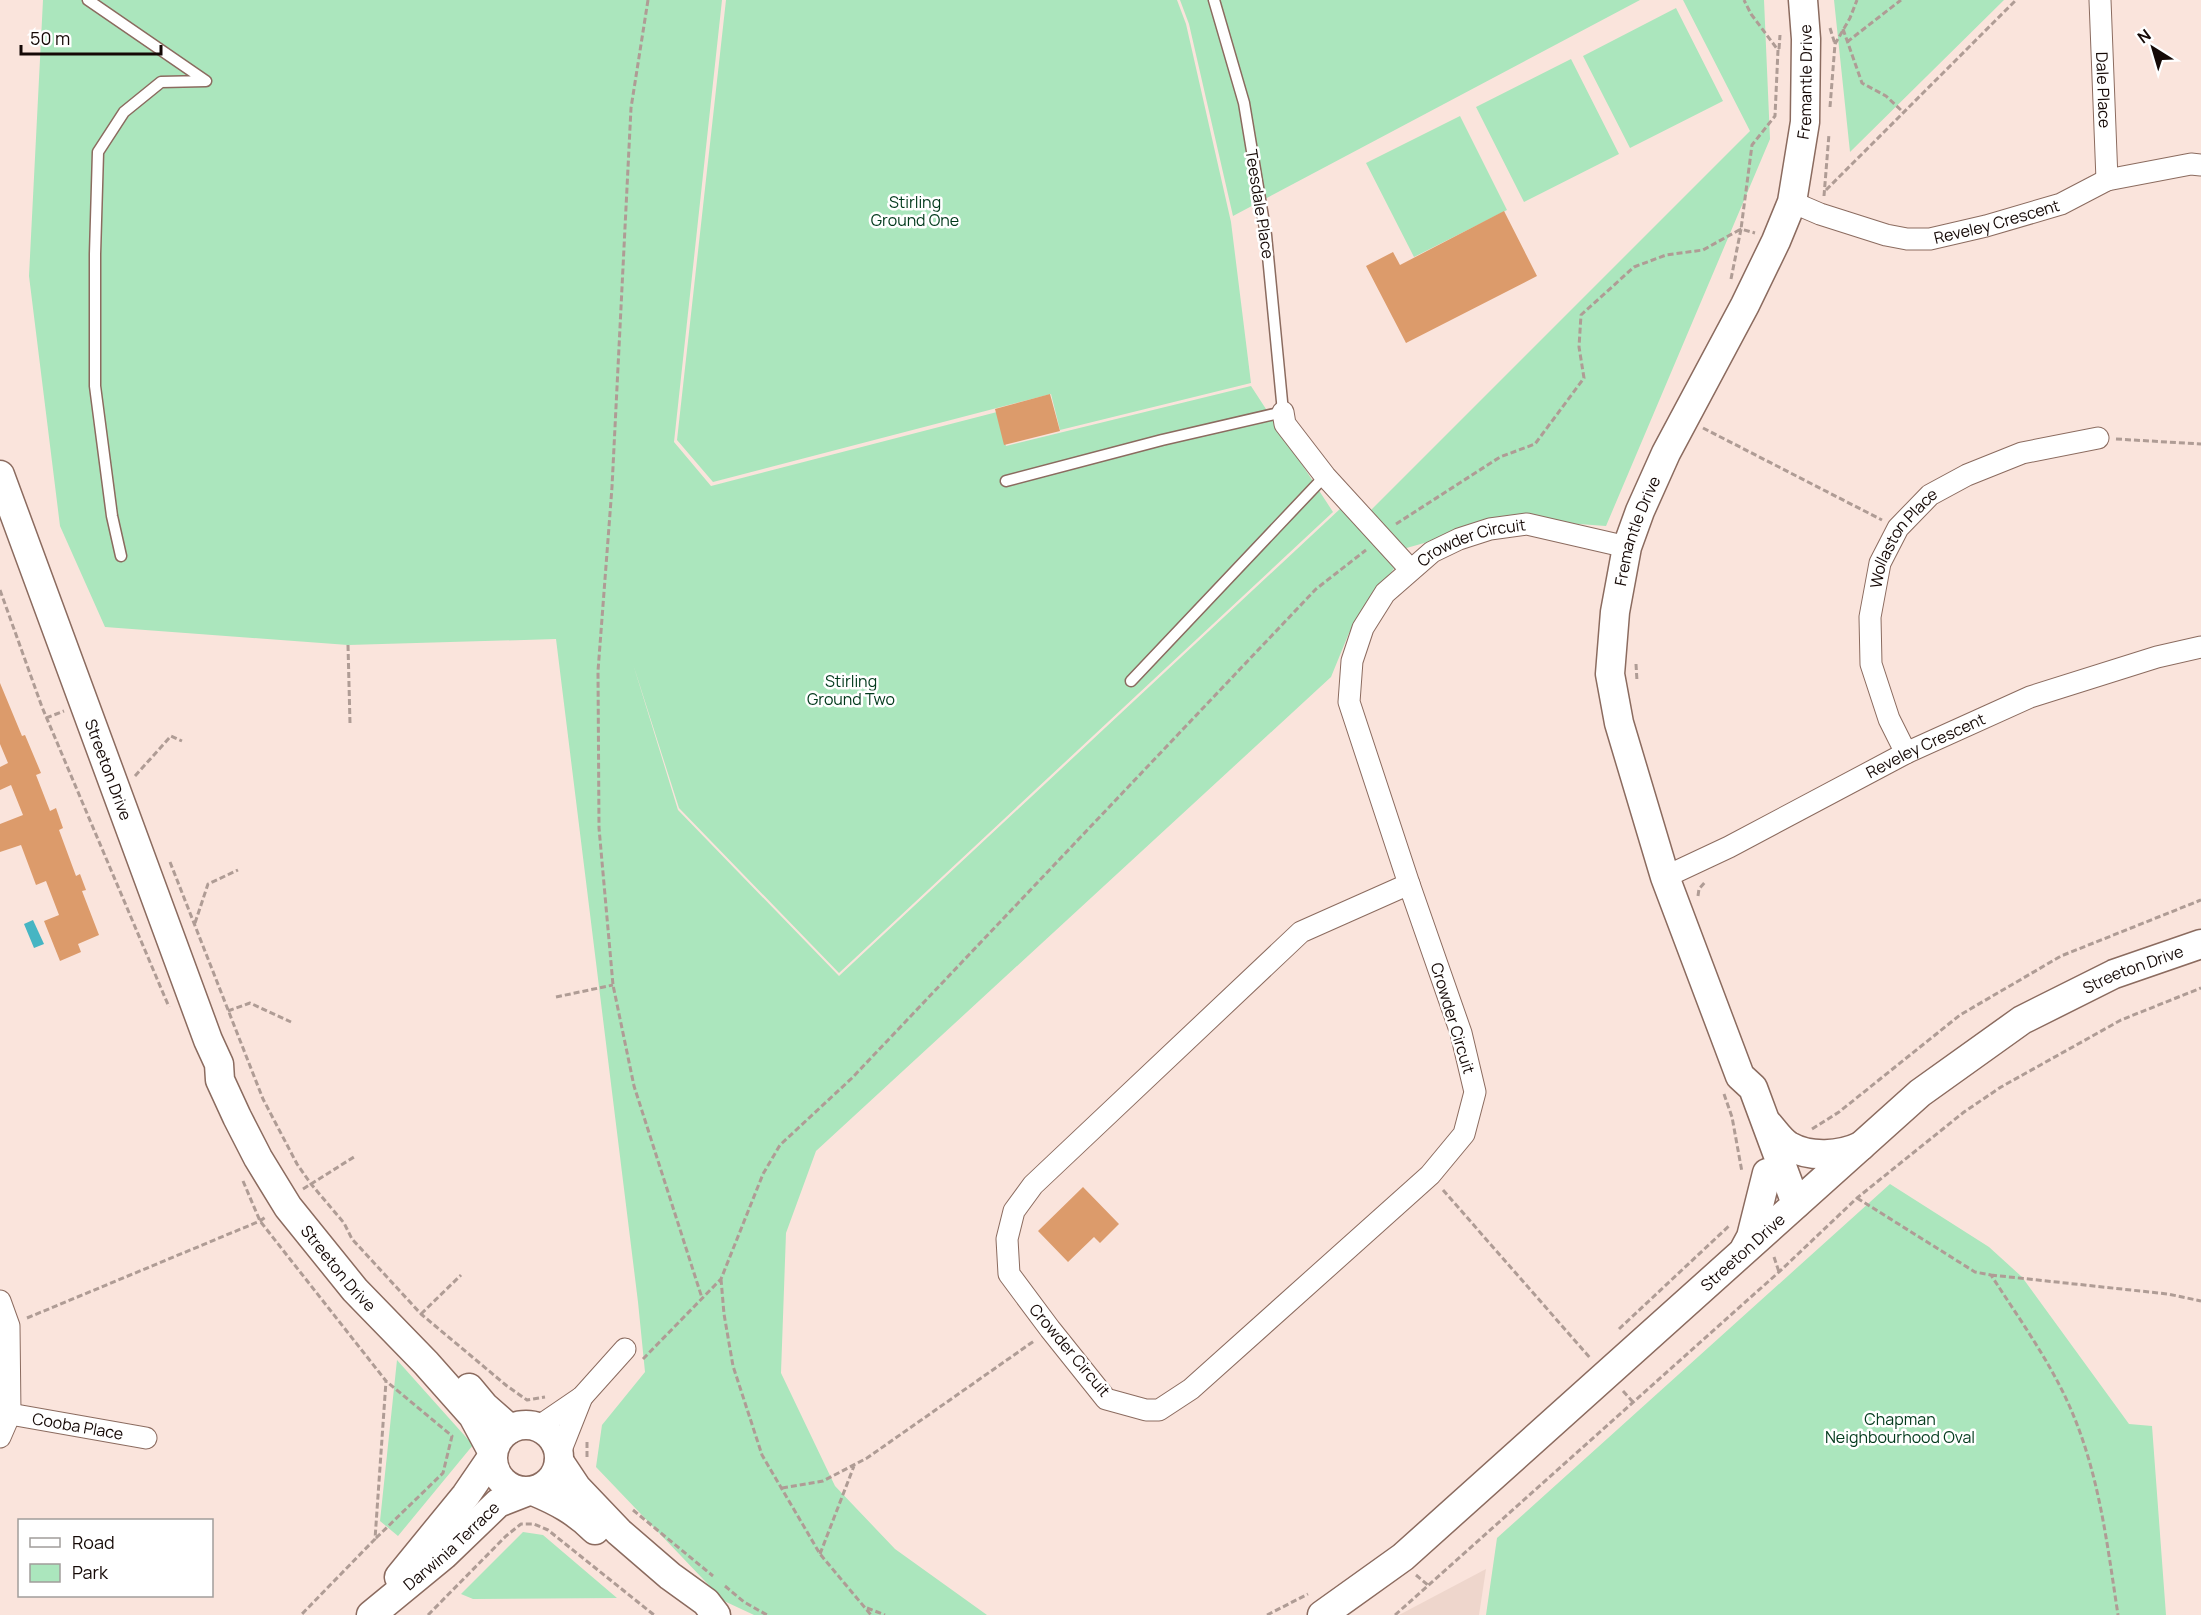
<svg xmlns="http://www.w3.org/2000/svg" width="2201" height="1615" viewBox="0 0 2201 1615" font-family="Manrope,sans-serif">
<rect width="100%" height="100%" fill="#fae4dc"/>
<!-- education -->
<path fill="#eed6cc" d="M1486,1569L1479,1615H1399Z"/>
<!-- green -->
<path fill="#abe6bd" d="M43,0H722L674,442L711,486L997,412L1006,446L1251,386L1333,512L839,973L679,808L633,664L678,810L839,976L1341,508L1395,567L1349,633L1331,677L816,1151L786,1233L781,1373L835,1486L895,1549L987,1615H754L724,1601L596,1467L602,1425L645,1372L638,1302L556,639L348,645L105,627L60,526L29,276Z
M726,0H1177L1186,24L1231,222L1251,383L1060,430L1051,394L713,482L677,440Z
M1180,0H1640L1233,216L1189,24Z
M1683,0H1764L1770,139L1606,526L1509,519L1403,549L1371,510L1750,131Z
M1834,0H2004L1850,152Z
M1676,8L1723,101L1630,148L1583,56Z
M1571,59L1619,154L1524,202L1476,107Z
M1460,116L1507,210L1414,257L1366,163Z
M1890,1184L1989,1247L2022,1277L2129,1424L2152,1426L2166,1615H1486L1497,1538Z
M397,1360L473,1445L398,1536L380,1521Z
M523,1532L543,1535L617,1598L473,1599L461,1594Z"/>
<!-- water -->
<path fill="#46b5c3" d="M33,920L44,944L34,948L24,924Z"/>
<!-- building -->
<path fill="#dc9b6b" d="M1504,211L1537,276L1406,343L1366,266L1393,252L1400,265Z
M1050,394L1060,431L1004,445L995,409Z
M0,683L22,736L25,735L41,773L36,775L50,811L56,808L63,828L59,830L76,876L80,874L86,890L82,891L99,935L78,944L81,952L60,961L44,921L59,915L46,881L36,885L21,845L0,852V824L23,815L11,785L0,790V767L8,763L0,744Z
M1083,1187L1119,1224L1100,1243L1094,1237L1068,1262L1038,1231Z"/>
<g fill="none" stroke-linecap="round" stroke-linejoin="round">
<!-- lane casing -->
<g stroke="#8b6b5f" stroke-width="13">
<path id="lane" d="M88,0L206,81L161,82L124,112L98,152L95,254V386L112,516L121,556
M1006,481L1162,440L1283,412L1266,235L1244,103L1214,0
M1131,681L1325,476"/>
</g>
<!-- street casing -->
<g stroke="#8b6b5f" stroke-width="23">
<g id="street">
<path id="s1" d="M2100,0L2107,180"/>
<path id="s2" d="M1792,202L1820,214L1886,235L1907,239H1930L1986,226L2061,204L2107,180L2191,164L2201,165"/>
<path d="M1283,412L1285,424L1325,476L1410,569"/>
<path id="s3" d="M1906,753L1889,719L1871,664L1870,617L1880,563L1898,528L1930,495L1967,475L2022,453L2098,438"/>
<path id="s4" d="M1665,877L1729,847L1906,753L2030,697L2157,657L2201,647"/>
<path d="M1409,884L1461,1033L1475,1092L1464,1134L1430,1175L1191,1389L1159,1410H1146L1106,1399L1050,1329L1009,1274L1007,1239L1014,1211L1033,1185L1301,932Z"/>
<path id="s5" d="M1409,884L1349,702L1352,661L1363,628L1385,593L1432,552L1459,539L1490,529L1527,524L1627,547"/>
<path d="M0,1301L9,1326L10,1414L0,1437"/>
<path id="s6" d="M10,1414L146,1438"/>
<path d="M538,1427L582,1397L625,1349"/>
<path d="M559,1455L582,1397"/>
</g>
</g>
<!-- secondary casing -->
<g stroke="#8b6b5f" stroke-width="31">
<g id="secondary">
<path id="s7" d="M0,475L208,1040L219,1064L220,1080L237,1117L258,1158L288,1207L355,1290L426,1363L473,1416L493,1453"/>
<path d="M1769,1125C1775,1132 1781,1141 1789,1146C1810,1158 1840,1156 1861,1146"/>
<path id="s8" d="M1796,1204L1753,1088L1740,1076L1665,877L1619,723L1610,674L1615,612L1627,547L1640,511L1666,453L1745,305L1776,241L1792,202L1805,122L1806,39L1803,0"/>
<path d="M1745,1248L1751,1237L1767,1173"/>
<path d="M469,1388L484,1406L510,1429"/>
<circle cx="526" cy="1458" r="33"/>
<path d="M559,1461L577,1488L619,1532L670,1576L706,1602L716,1615"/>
<path d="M533,1491C557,1501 576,1511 595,1530"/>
<path d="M399,1577L466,1495L492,1457"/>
<path id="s9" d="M371,1615L444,1555L498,1503L526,1492"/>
<path id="s10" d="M1322,1615L1403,1557L1920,1093L2022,1020L2114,974L2201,944"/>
</g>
</g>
<!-- path -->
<path stroke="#af9c95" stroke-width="3" stroke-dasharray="6 3" stroke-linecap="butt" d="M648,0L631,108L612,487L598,671L599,828L613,985L634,1086L702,1298
M1830,28L1835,44
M1843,29L1862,83L1886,96L1903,112
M1847,42L1901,0
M1779,49L1780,35
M1830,107L1835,44L1850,18L1857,0
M1826,190L2016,0
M1824,196L1829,134
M1731,279L1741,229L1755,233
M1703,428L1882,520
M2116,439L2201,444
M1396,524L1500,457L1535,444L1584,378L1579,347L1581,315L1634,267L1666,255L1703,250L1741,229L1752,145L1775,116L1778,50L1751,14L1744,0
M0,590L42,707L169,1007
M348,645L350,723
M1636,664L1637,681
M46,718L64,711
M135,776L171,736L182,741
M170,862L263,1099L297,1164L311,1184L344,1223L352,1239L421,1314L507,1386L527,1400L545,1397
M1698,896L1699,889L1706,881
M195,923L208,884L238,870
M556,997L613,985
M228,1011L250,1003L291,1022
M1724,1094L1732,1117L1742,1172
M1812,1129L1839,1112L1960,1015L2061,956L2201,900
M243,1181L260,1221L386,1381L375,1539L301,1615
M303,1189L354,1157
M1443,1190L1591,1359
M1857,1198L1975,1272L1991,1275C2018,1317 2049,1360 2069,1405C2099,1472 2107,1543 2118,1615
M1774,1257L1779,1272
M1991,1275L2168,1294L2201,1301
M721,1279L724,1314L733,1366L762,1455L820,1554L871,1615
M421,1314L461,1275
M27,1318L260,1221L267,1216
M1619,1329L1730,1225
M643,1359L721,1279L763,1174L780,1145L852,1078L1316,589L1366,550
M1623,1391L1633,1402
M587,1442V1459
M782,1488L823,1481L867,1458L1034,1341
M633,1510L713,1576
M376,1538L443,1473L452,1436L386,1381
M820,1554L854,1466
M1416,1575L1429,1586
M725,1586L744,1602L767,1615
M867,1608L885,1615
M428,1615L506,1536L521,1524H534L548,1530L654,1615
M1267,1615L1308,1594
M1395,1615L1779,1272L1857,1198L1964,1112L2001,1087L2121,1020L2201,988"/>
<!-- lane -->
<use href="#lane" stroke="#fff" stroke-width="10"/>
<!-- street -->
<use href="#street" stroke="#fff" stroke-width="21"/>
<!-- secondary -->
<use href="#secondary" stroke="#fff" stroke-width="28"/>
</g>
<g text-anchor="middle" stroke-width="5" stroke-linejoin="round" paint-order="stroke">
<!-- street labels -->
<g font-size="16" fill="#150906" stroke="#fff">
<text dy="6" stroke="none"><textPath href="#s8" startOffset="1197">Fremantle Drive</textPath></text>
<text dy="6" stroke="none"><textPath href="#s1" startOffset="90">Dale Place</textPath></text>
<text transform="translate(1260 204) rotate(81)" y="6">Teesdale Place</text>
<text dy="6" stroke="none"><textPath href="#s2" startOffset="213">Reveley Crescent</textPath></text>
<text dy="6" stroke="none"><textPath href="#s8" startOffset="711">Fremantle Drive</textPath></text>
<text dy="6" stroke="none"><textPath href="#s3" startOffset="231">Wollaston Place</textPath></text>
<text dy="6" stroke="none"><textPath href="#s5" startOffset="412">Crowder Circuit</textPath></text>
<text dy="6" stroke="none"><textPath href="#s4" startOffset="292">Reveley Crescent</textPath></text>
<text dy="6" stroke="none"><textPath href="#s7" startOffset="314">Streeton Drive</textPath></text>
<text dy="6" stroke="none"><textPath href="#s10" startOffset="1042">Streeton Drive</textPath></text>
<text transform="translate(1453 1018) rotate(73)" y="6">Crowder Circuit</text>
<text dy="6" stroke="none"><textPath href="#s10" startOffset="556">Streeton Drive</textPath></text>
<text dy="6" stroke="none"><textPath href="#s7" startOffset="868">Streeton Drive</textPath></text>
<text transform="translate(1070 1350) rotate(50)" y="6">Crowder Circuit</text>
<text dy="6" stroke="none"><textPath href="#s6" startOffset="69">Cooba Place</textPath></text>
<text dy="6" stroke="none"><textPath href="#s9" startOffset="106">Darwinia Terrace</textPath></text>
</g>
<!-- park labels -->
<g font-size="16" fill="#00391b" stroke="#fff">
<text x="915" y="208">Stirling<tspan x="915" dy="18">Ground One</tspan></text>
<text x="851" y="687">Stirling<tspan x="851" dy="18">Ground Two</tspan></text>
<text x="1900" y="1425">Chapman<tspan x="1900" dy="18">Neighbourhood Oval</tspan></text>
</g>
</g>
<!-- legend -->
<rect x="18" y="1519" width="195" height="78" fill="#ffffff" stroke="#a19d9b" stroke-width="1.5"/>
<rect x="30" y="1538" width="30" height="9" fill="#ffffff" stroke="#a19d9b" stroke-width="1.5"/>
<text x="72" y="1549" font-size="18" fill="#150906">Road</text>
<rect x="30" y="1564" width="30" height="18" fill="#abe6bd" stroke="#a19d9b" stroke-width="1.5"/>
<text x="72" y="1579" font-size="18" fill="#150906">Park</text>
<!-- north arrow -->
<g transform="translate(2153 48) rotate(323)" stroke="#ffffff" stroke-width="4.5" paint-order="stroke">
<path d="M0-4.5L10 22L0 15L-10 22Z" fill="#150906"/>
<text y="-9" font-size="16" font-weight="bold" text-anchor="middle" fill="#150906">N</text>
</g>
<!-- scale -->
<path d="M21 45v9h140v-9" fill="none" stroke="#150906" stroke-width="3"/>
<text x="30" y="45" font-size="18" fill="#150906" stroke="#ffffff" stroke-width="4.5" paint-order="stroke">50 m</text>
</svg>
